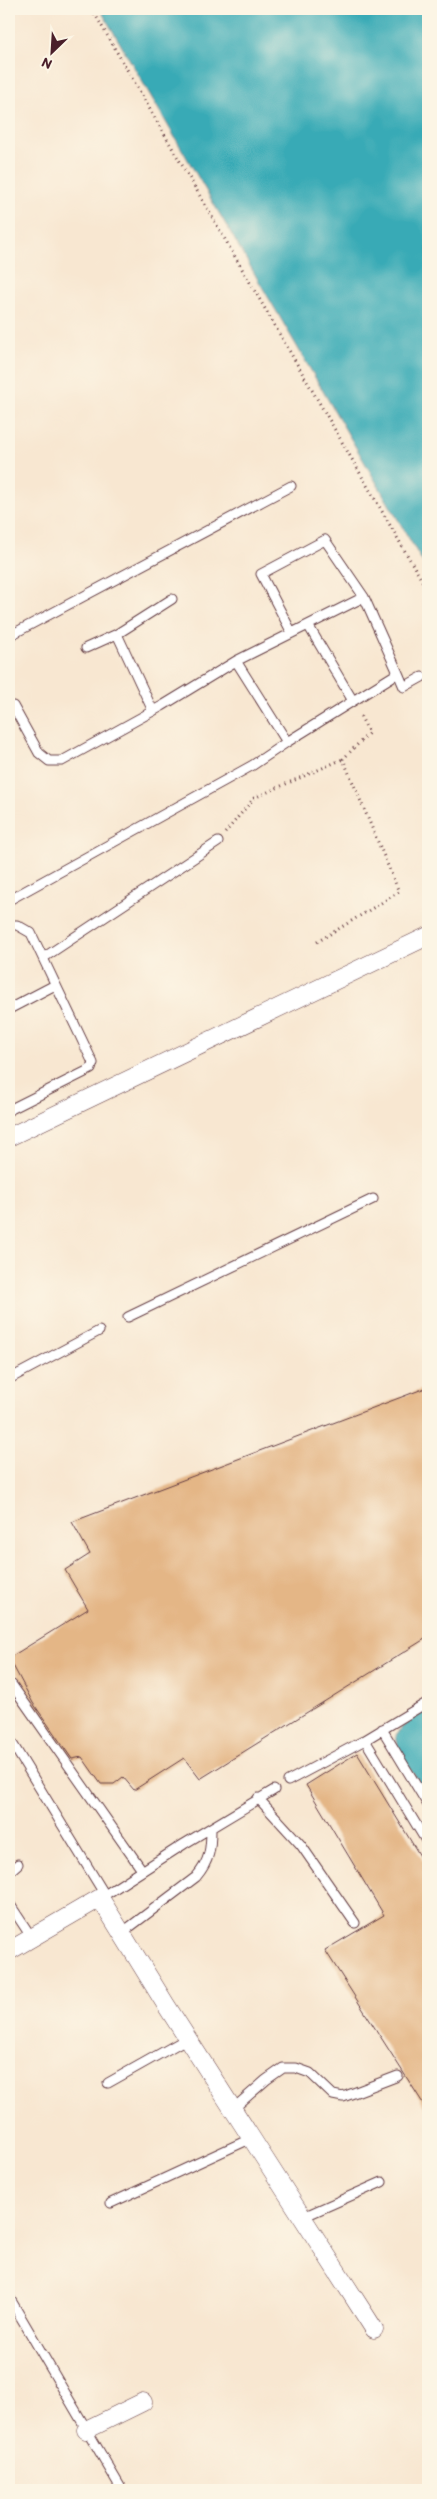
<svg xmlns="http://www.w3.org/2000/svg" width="437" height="2499" viewBox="0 0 437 2499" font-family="Itim,sans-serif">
<rect width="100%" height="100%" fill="#fcf5e5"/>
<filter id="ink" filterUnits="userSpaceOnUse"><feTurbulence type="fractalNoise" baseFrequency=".02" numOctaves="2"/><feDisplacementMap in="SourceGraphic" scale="10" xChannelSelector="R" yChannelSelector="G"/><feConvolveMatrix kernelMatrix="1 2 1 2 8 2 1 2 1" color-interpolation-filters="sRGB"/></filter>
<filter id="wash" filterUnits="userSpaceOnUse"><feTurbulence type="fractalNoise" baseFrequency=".0096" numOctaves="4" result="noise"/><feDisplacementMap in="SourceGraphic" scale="20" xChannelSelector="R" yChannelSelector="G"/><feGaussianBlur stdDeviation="1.12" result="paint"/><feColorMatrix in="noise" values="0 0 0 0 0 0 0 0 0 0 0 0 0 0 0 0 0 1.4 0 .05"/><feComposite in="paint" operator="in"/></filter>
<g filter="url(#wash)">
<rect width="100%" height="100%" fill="#f8e7d1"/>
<!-- water -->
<path fill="#39aab6" stroke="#426470" d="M100,9H428V571Z
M428,1709V1796L399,1753L396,1735L403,1726Z"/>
<g id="blocks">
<!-- building -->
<path fill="#e4b686" d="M428,1387V1637L200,1779L184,1758L134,1790L123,1777L114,1784H101L82,1757L72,1759L33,1703L9,1658L88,1609L65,1570L90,1554L72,1522Z
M357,1753L428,1869V2111L325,1950L384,1915L306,1785Z"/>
</g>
</g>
<g filter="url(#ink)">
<use href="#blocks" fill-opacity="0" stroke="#643d44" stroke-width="1"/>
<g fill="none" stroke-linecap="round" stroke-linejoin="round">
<!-- service casing -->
<g stroke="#643d44" stroke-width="11">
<path id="service" d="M308,625L353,701
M292,633L261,574L325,540L364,597L398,673
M9,636L291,486
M86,648L117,634
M236,661L287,742
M13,706L39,753L49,761H62L162,706L236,661L364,597
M153,711L117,634L172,599
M9,900L253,765L287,742L398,673L404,687L422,677
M9,925H17L31,933L93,1063L91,1069L9,1110
M43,958L218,842
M9,1009L55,985
M128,1317L373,1199
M9,1379L99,1331
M12,1685L142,1870
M382,1729L428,1805
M9,1738L105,1895
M365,1740L428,1702
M288,1781L365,1740L428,1844
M258,1798L301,1845L355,1923
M9,1872L18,1864
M100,1898L184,1844L274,1790
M9,1903L32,1938
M123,1932L196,1877C210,1861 211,1848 211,1828
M108,2083L188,2038
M233,2109L266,2080L283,2068H296L310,2073L333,2095L343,2097L398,2076
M111,2203L252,2138
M303,2217L382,2182
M9,2297L122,2490"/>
</g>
<!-- minor casing -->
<g stroke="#643d44" stroke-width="19">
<path id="minor" d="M9,1137L428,936
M9,1951L100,1898L166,2005L374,2329
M86,2430L143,2402"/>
</g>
<!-- path -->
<path stroke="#643d44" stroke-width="3" stroke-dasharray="1 4" stroke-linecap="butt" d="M92,9L428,591
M225,833L254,798L343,759
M317,942L399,892L343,759L369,733L359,713"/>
<!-- service -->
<use href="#service" stroke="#fff" stroke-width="9"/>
<!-- minor -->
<use href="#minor" stroke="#fff" stroke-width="18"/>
</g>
</g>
<!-- margin -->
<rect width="437" height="2499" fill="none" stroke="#fcf5e5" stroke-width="30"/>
<!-- north arrow -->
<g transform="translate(52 52) rotate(205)" stroke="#fcf5e5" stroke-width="4" paint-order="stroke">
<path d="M0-4L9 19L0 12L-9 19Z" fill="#4a1f2b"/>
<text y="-8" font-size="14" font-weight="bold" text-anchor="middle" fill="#4a1f2b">N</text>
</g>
</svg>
